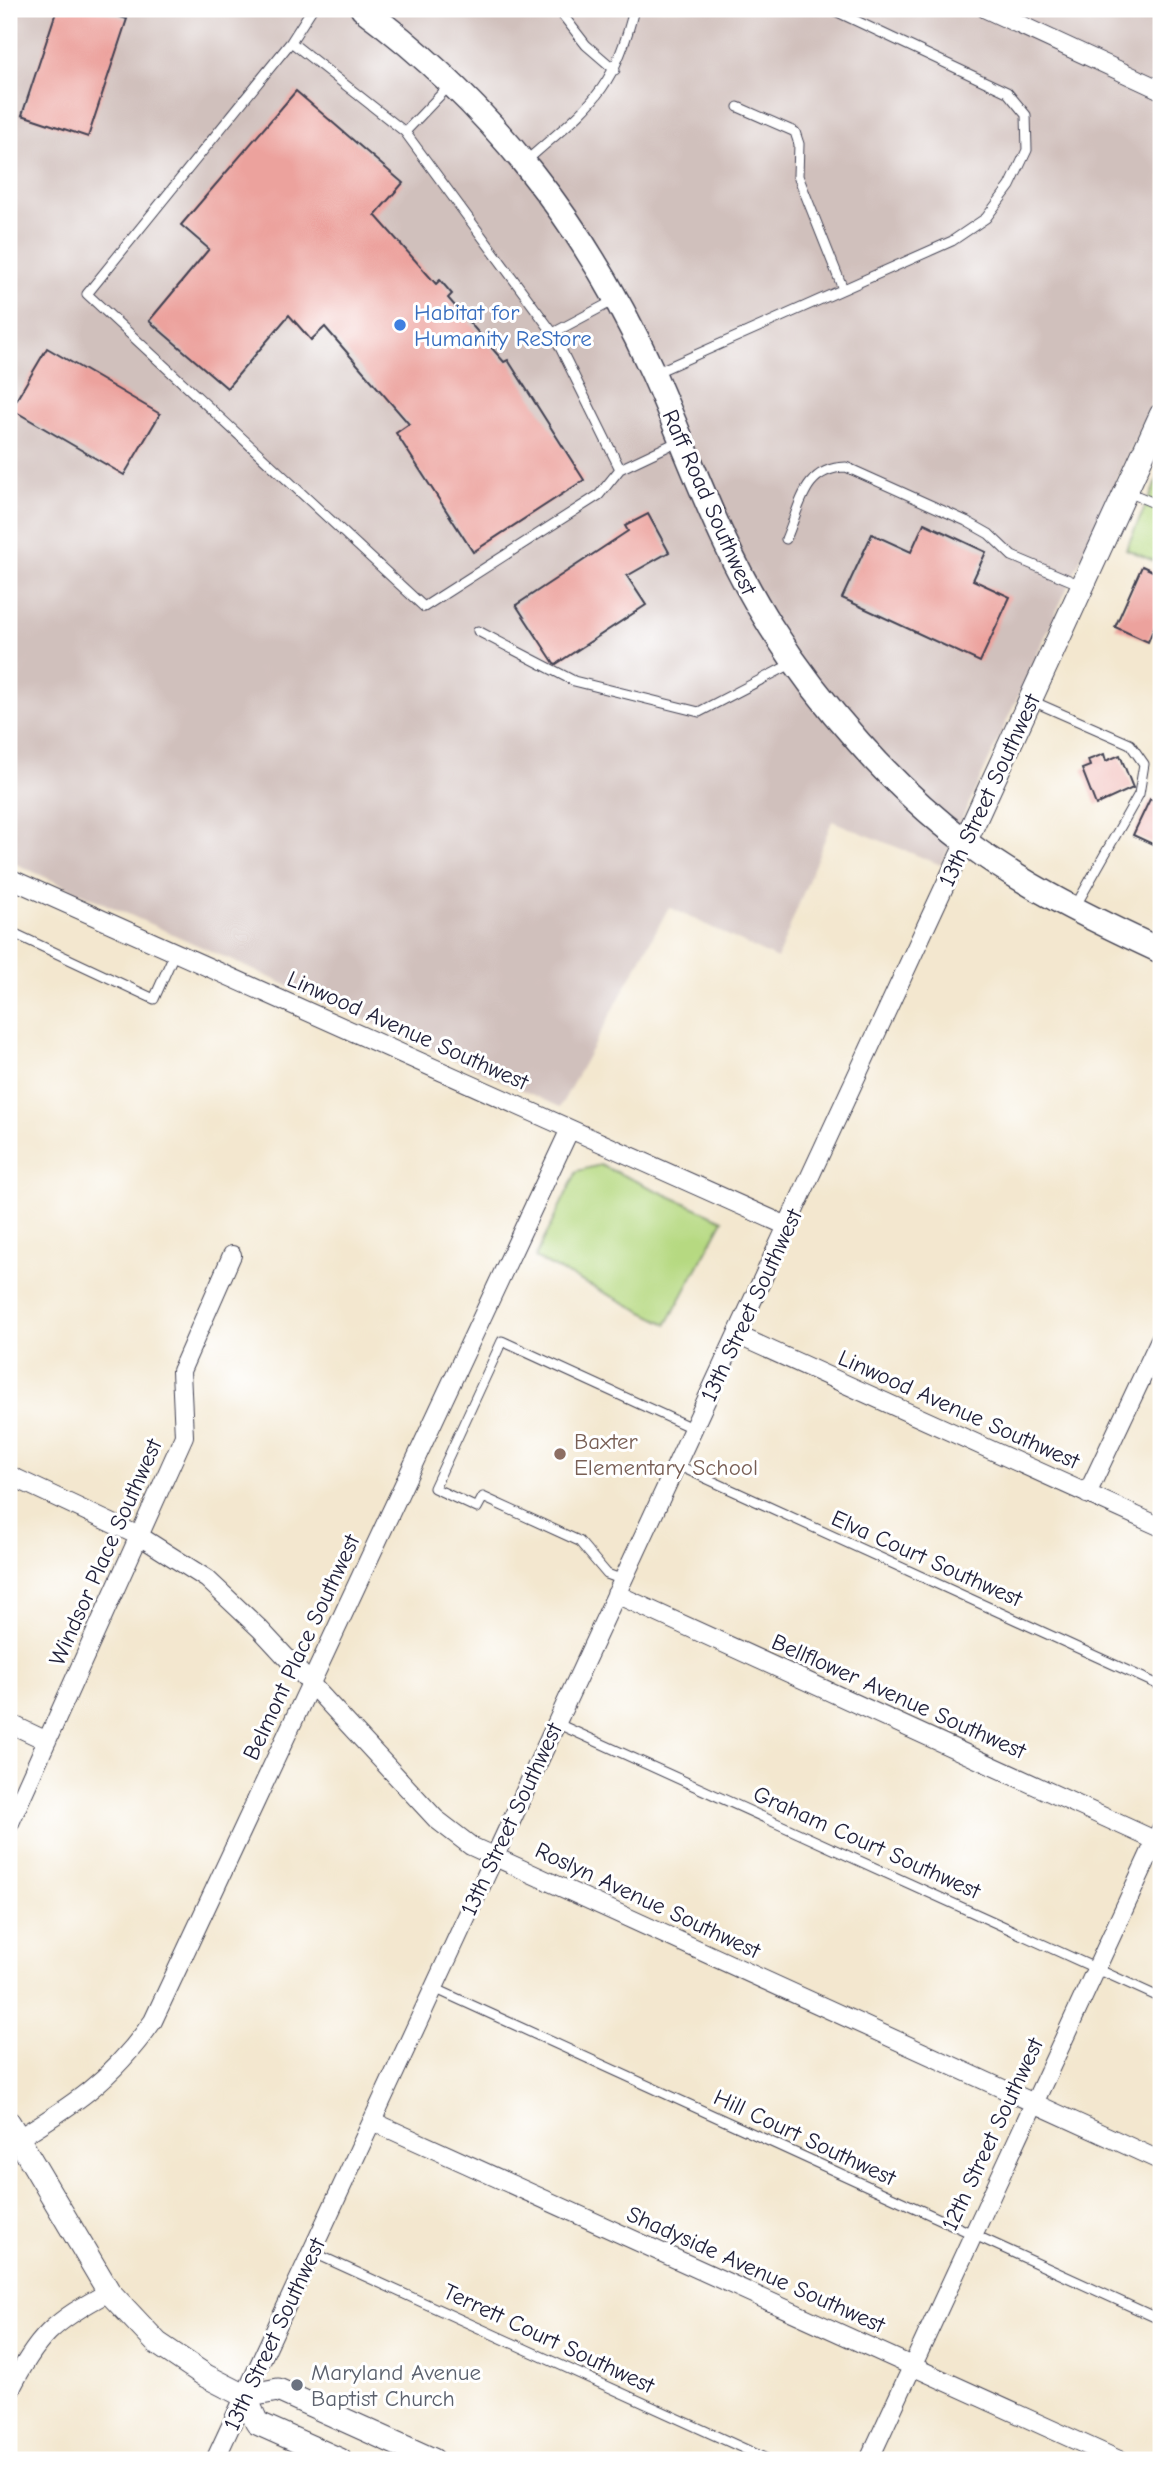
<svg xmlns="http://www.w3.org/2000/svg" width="1170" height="2469" viewBox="0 0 1170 2469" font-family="'Comic Neue',sans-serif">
<rect width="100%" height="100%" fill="#fff"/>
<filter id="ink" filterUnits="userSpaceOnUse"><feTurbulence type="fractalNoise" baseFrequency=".0143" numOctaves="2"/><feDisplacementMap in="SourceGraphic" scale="14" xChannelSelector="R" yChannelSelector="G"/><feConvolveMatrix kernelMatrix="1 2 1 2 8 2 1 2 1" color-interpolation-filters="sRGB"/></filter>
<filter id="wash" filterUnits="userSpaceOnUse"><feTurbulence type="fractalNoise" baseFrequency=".00686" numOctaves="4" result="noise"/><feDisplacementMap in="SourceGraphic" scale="28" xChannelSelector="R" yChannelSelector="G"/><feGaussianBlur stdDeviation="1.57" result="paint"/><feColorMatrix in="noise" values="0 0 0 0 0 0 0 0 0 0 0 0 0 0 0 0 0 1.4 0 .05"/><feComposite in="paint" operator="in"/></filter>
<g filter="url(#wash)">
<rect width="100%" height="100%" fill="#f3e7cf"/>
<!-- industrial -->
<path fill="#d0c0bc" d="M9,9H1161V383L941,865L832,821L777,959L669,907L560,1107L9,861Z"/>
<!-- green -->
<path fill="#b6d981" stroke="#6c7e5e" stroke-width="2" d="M1161,472V564L1126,549Z
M600,1165L723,1220L667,1324L535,1258L577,1171Z"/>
<g id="blocks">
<!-- building -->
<path fill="#eca29d" d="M57,9H94L127,19L88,137L22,115Z
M296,91L403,183L375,215L436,284L440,280L452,294L448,298L504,362L508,360L584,480L473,552L396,433L409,424L325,327L311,340L289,315L227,388L149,321L209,249L181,225Z
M47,348L160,414L124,475L11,409Z
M648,514L669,552L627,576L646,605L556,664L554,663L516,605L628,531L625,526Z
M924,523L986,552L973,580L1010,597L980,662L842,598L872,534L911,552Z
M1142,566L1161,575V611L1148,642L1115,627Z
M1104,754L1106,761L1120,755L1133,788L1096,805L1082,769L1090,766L1088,760Z
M1150,799L1161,804V848L1133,835Z"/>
</g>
</g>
<g filter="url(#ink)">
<use href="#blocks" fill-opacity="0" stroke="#414051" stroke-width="2"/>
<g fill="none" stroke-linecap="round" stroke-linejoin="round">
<!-- service casing -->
<g stroke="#414051" stroke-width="11">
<path id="service" d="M312,9L291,42L405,132L553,333L620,469L679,441
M558,9L586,45L615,70
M1161,18V28
M291,42L87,294L424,607L599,495L620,469
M738,107L795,132L799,144L798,176L843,289
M405,132L450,85
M525,162C587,107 614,94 634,9
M553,333L613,301
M655,373L952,241L986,218L1010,186L1027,150L1026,115L1007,92L831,9
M1128,492L1161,506
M786,539C801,505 803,468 846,467L966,521L989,534L1012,556L1081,585
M478,631L574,681L699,712L793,663
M1030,700L1130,744L1144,764L1139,794L1075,907
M9,931L154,999L175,952
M677,1465L1161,1686
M623,1580L607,1574L579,1541L483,1497L477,1508L434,1488L502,1341L694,1429
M556,1723L1161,1998
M434,1988L1161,2320
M312,2252L769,2460"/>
</g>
<!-- minor casing -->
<g stroke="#414051" stroke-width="20">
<path id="minor" d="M986,9L1161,90
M9,878L787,1226
M737,1335L1161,1527
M9,1475L141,1537L207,1579L260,1629L436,1819L471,1846L1161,2161
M1087,1494L1161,1337
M616,1594L1161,1843
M9,1723L47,1741
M9,1825L184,1436L181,1371L232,1255
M374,2122L1119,2460
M9,2144C72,2106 110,2082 153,2021L570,1129
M9,2393C36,2337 54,2321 109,2292
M215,2460L965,842
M869,2460L1161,1829"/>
</g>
<!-- tertiary casing -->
<g stroke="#414051" stroke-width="25">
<path id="tertiary" d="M965,842L1161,415
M9,2123L109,2292L157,2343L206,2376L245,2396L278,2390L433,2460
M245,2396L257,2423L340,2460"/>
</g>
<!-- secondary casing -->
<g stroke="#414051" stroke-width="27">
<path id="secondary" d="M363,9C490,103 588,228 653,373C691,459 720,547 771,627C819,703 894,789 967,843C1026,887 1094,920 1161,951"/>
</g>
<!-- service -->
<use href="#service" stroke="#fff" stroke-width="9"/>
<!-- minor -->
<use href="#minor" stroke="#fff" stroke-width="18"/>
<!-- tertiary -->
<use href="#tertiary" stroke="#fff" stroke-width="23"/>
<!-- secondary -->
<use href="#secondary" stroke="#fff" stroke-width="24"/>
</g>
</g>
<!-- markers -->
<circle fill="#3f7fe0" stroke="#fff" stroke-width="2.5" cx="400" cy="325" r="7"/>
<circle fill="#8d6e63" stroke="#fff" stroke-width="2.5" cx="560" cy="1454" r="7"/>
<circle fill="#6b7280" stroke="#fff" stroke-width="2.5" cx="297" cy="2385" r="7"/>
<g text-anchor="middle" stroke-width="6" stroke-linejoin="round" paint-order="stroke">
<!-- shop labels -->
<g font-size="23" fill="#366cbe" stroke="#fff" text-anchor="start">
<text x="414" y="320">Habitat for<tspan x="414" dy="26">Humanity ReStore</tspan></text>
</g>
<!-- street labels -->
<g font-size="23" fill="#22223b" stroke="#fff">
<text transform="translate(710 502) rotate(66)" y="8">Raff Road Southwest</text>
<text transform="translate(989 790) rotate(-65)" y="8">13th Street Southwest</text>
<text transform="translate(408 1030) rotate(24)" y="8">Linwood Avenue Southwest</text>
<text transform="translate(751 1305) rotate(-65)" y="8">13th Street Southwest</text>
<text transform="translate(959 1409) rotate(24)" y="8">Linwood Avenue Southwest</text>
<text transform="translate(105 1552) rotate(-66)" y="8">Windsor Place Southwest</text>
<text transform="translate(927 1558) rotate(24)" y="8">Elva Court Southwest</text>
<text transform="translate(301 1647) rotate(-65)" y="8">Belmont Place Southwest</text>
<text transform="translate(899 1696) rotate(24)" y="8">Bellflower Avenue Southwest</text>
<text transform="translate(511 1819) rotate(-65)" y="8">13th Street Southwest</text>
<text transform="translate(867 1842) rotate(24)" y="8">Graham Court Southwest</text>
<text transform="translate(648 1900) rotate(25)" y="8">Roslyn Avenue Southwest</text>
<text transform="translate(992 2134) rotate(-65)" y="8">12th Street Southwest</text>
<text transform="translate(805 2137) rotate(25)" y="8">Hill Court Southwest</text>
<text transform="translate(756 2269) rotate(24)" y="8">Shadyside Avenue Southwest</text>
<text transform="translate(274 2334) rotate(-65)" y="8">13th Street Southwest</text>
<text transform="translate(549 2338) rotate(25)" y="8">Terrett Court Southwest</text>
</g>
<!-- education labels -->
<g font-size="23" fill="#785e54" stroke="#fff" text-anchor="start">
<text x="574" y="1449">Baxter<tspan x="574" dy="26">Elementary School</tspan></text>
</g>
<!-- worship labels -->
<g font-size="23" fill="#5b616d" stroke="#fff" text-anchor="start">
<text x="311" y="2380">Maryland Avenue<tspan x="311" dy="26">Baptist Church</tspan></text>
</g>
</g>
<!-- margin -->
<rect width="1170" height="2469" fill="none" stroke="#fff" stroke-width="35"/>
</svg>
